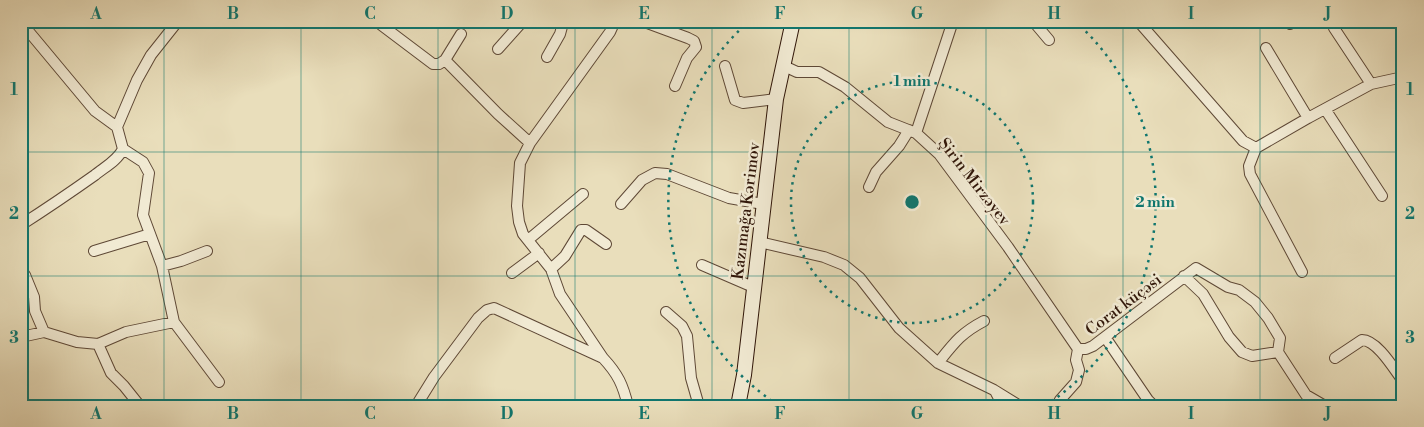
<svg xmlns="http://www.w3.org/2000/svg" width="1424" height="427" viewBox="0 0 1424 427" font-family="'Libre Bodoni',serif">
<rect width="100%" height="100%" fill="#e9debb"/>
<filter id="stains"><feTurbulence type="fractalNoise" baseFrequency=".004" numOctaves="4"/><feColorMatrix values="0 0 0 0 .2 0 0 0 0 .09 0 0 0 0 .02 0 0 0 .5 -.17"/></filter>
<radialGradient id="worn" r=".72"><stop offset=".6" stop-color="#630" stop-opacity="0"/><stop offset="1" stop-color="#630" stop-opacity=".3"/></radialGradient>
<g fill="none" stroke-linecap="round" stroke-linejoin="round">
<!-- street casing -->
<g stroke="#5e4836" stroke-width="12">
<path id="street" d="M376,21L433,64H439L445,60L498,114L530,143
M642,21L688,38L694,41L696,47L687,58L675,86
M1033,21L1049,40
M1138,21L1243,141L1256,148
M1288,21L1290,24
M21,26L30,33L95,111L117,127
M1334,28L1371,84
M1266,48L1308,118
M498,49L523,21
M547,57L560,34L563,23L561,21
M445,60L461,34
M725,66L735,100L743,103L776,99
M784,66L797,72H819L845,87L888,122L916,133L939,154L1008,247L1078,349
M1325,109L1382,196
M916,133L953,21
M123,149L143,162L149,173L143,215L162,266L174,322L219,382
M869,187L876,172L899,146L909,130
M621,204L642,180L655,173L667,174L729,198L763,204
M21,225C46,209 71,192 95,175C105,167 118,160 123,149L117,127L137,80L151,55L178,21
M528,240L583,194
M759,242L824,257L844,265L860,278L899,328L938,363L994,390L1020,406
M94,251L150,234
M702,265L753,287
M162,266L181,261L207,251
M551,269L565,256L581,230H586L606,244
M1302,272L1250,174L1249,166L1256,148L1308,118L1371,84L1403,77
M512,273L539,253
M25,275L34,297L35,311L44,332
M1184,276L1203,294L1229,337L1242,352L1252,356L1278,352
M666,312L682,326L687,336L691,378L699,406
M21,337L44,332L77,342L98,344L126,332L174,322
M1105,337L1148,400L1154,406
M98,344L111,373L124,386L140,406
M1078,349H1086L1093,346L1196,268L1228,287L1239,290L1255,302L1268,318L1280,338L1278,352L1306,395L1325,406
M603,358L560,294L551,269L523,234L519,222L517,206L520,163L530,143L610,32L615,21
M1335,358L1362,340C1377,340 1394,369 1403,381
M938,363C954,343 961,333 984,321
M995,391L1003,406
M416,406L434,377L478,318L487,310L494,308L603,358C618,374 623,385 628,406
M1057,406L1060,400L1076,382L1079,370L1076,360L1078,349"/>
</g>
<!-- secondary casing -->
<g stroke="#301609" stroke-width="16">
<path id="secondary" d="M738,406L744,375L776,99L793,21"/>
</g>
<!-- street -->
<use href="#street" stroke="#f1ead3" stroke-width="10"/>
<!-- secondary -->
<use href="#secondary" stroke="#f1ead3" stroke-width="14"/>
</g>
<!-- grid -->
<path fill="none" stroke="#0f766e" stroke-width="1" stroke-opacity="0.55" d="M164,21V406M301,21V406M438,21V406M575,21V406M712,21V406M849,21V406M986,21V406M1123,21V406M1260,21V406M21,152H1403M21,276H1403"/>
<!-- distance rings -->
<g fill="none" stroke="#0f766e" stroke-width="2.5" stroke-dasharray="2.5 5">
<circle cx="912" cy="202" r="121"/>
<path d="M778 405A243 243 0 0 1 749 21M1075 21A243 243 0 0 1 1046 405"/>
</g>
<g text-anchor="middle" stroke-width="5" stroke-linejoin="round" paint-order="stroke">
<!-- street labels -->
<g font-size="16" fill="#301609" stroke="#f1ead3">
<text transform="translate(975 181) rotate(52)" y="6">Şirin Mirzəyev</text>
<text transform="translate(745 211) rotate(-83)" y="6">Kazımağa Kərimov</text>
<text transform="translate(1123 304) rotate(-37)" y="6">Corat küçəsi</text>
</g>
</g>
<circle cx="912" cy="202" r="8" fill="#0f766e" stroke="#f1ead3" stroke-width="2.5"/>
<g font-size="15" text-anchor="middle" font-weight="bold" fill="#0f766e" stroke="#f1ead3" stroke-width="5" stroke-linejoin="round" paint-order="stroke">
<text x="912" y="86">1 min</text>
<text x="1155" y="207">2 min</text>
</g>
<!-- margin -->
<rect width="1424" height="427" fill="none" stroke="#e9debb" stroke-width="55"/>
<rect x="28" y="28" width="1368" height="372" fill="none" stroke="#0f766e" stroke-width="2"/>
<g font-size="16" text-anchor="middle" font-weight="bold" fill="#0f766e">
<text x="96" y="19">A</text>
<text x="233" y="19">B</text>
<text x="370" y="19">C</text>
<text x="507" y="19">D</text>
<text x="644" y="19">E</text>
<text x="780" y="19">F</text>
<text x="917" y="19">G</text>
<text x="1054" y="19">H</text>
<text x="1191" y="19">I</text>
<text x="1328" y="19">J</text>
<text x="14" y="95">1</text>
<text x="1410" y="95">1</text>
<text x="14" y="219">2</text>
<text x="1410" y="219">2</text>
<text x="14" y="343">3</text>
<text x="1410" y="343">3</text>
<text x="96" y="419">A</text>
<text x="233" y="419">B</text>
<text x="370" y="419">C</text>
<text x="507" y="419">D</text>
<text x="644" y="419">E</text>
<text x="780" y="419">F</text>
<text x="917" y="419">G</text>
<text x="1054" y="419">H</text>
<text x="1191" y="419">I</text>
<text x="1328" y="419">J</text>
</g>
<rect width="100%" height="100%" filter="url(#stains)"/>
<rect width="100%" height="100%" fill="url(#worn)"/>
</svg>
